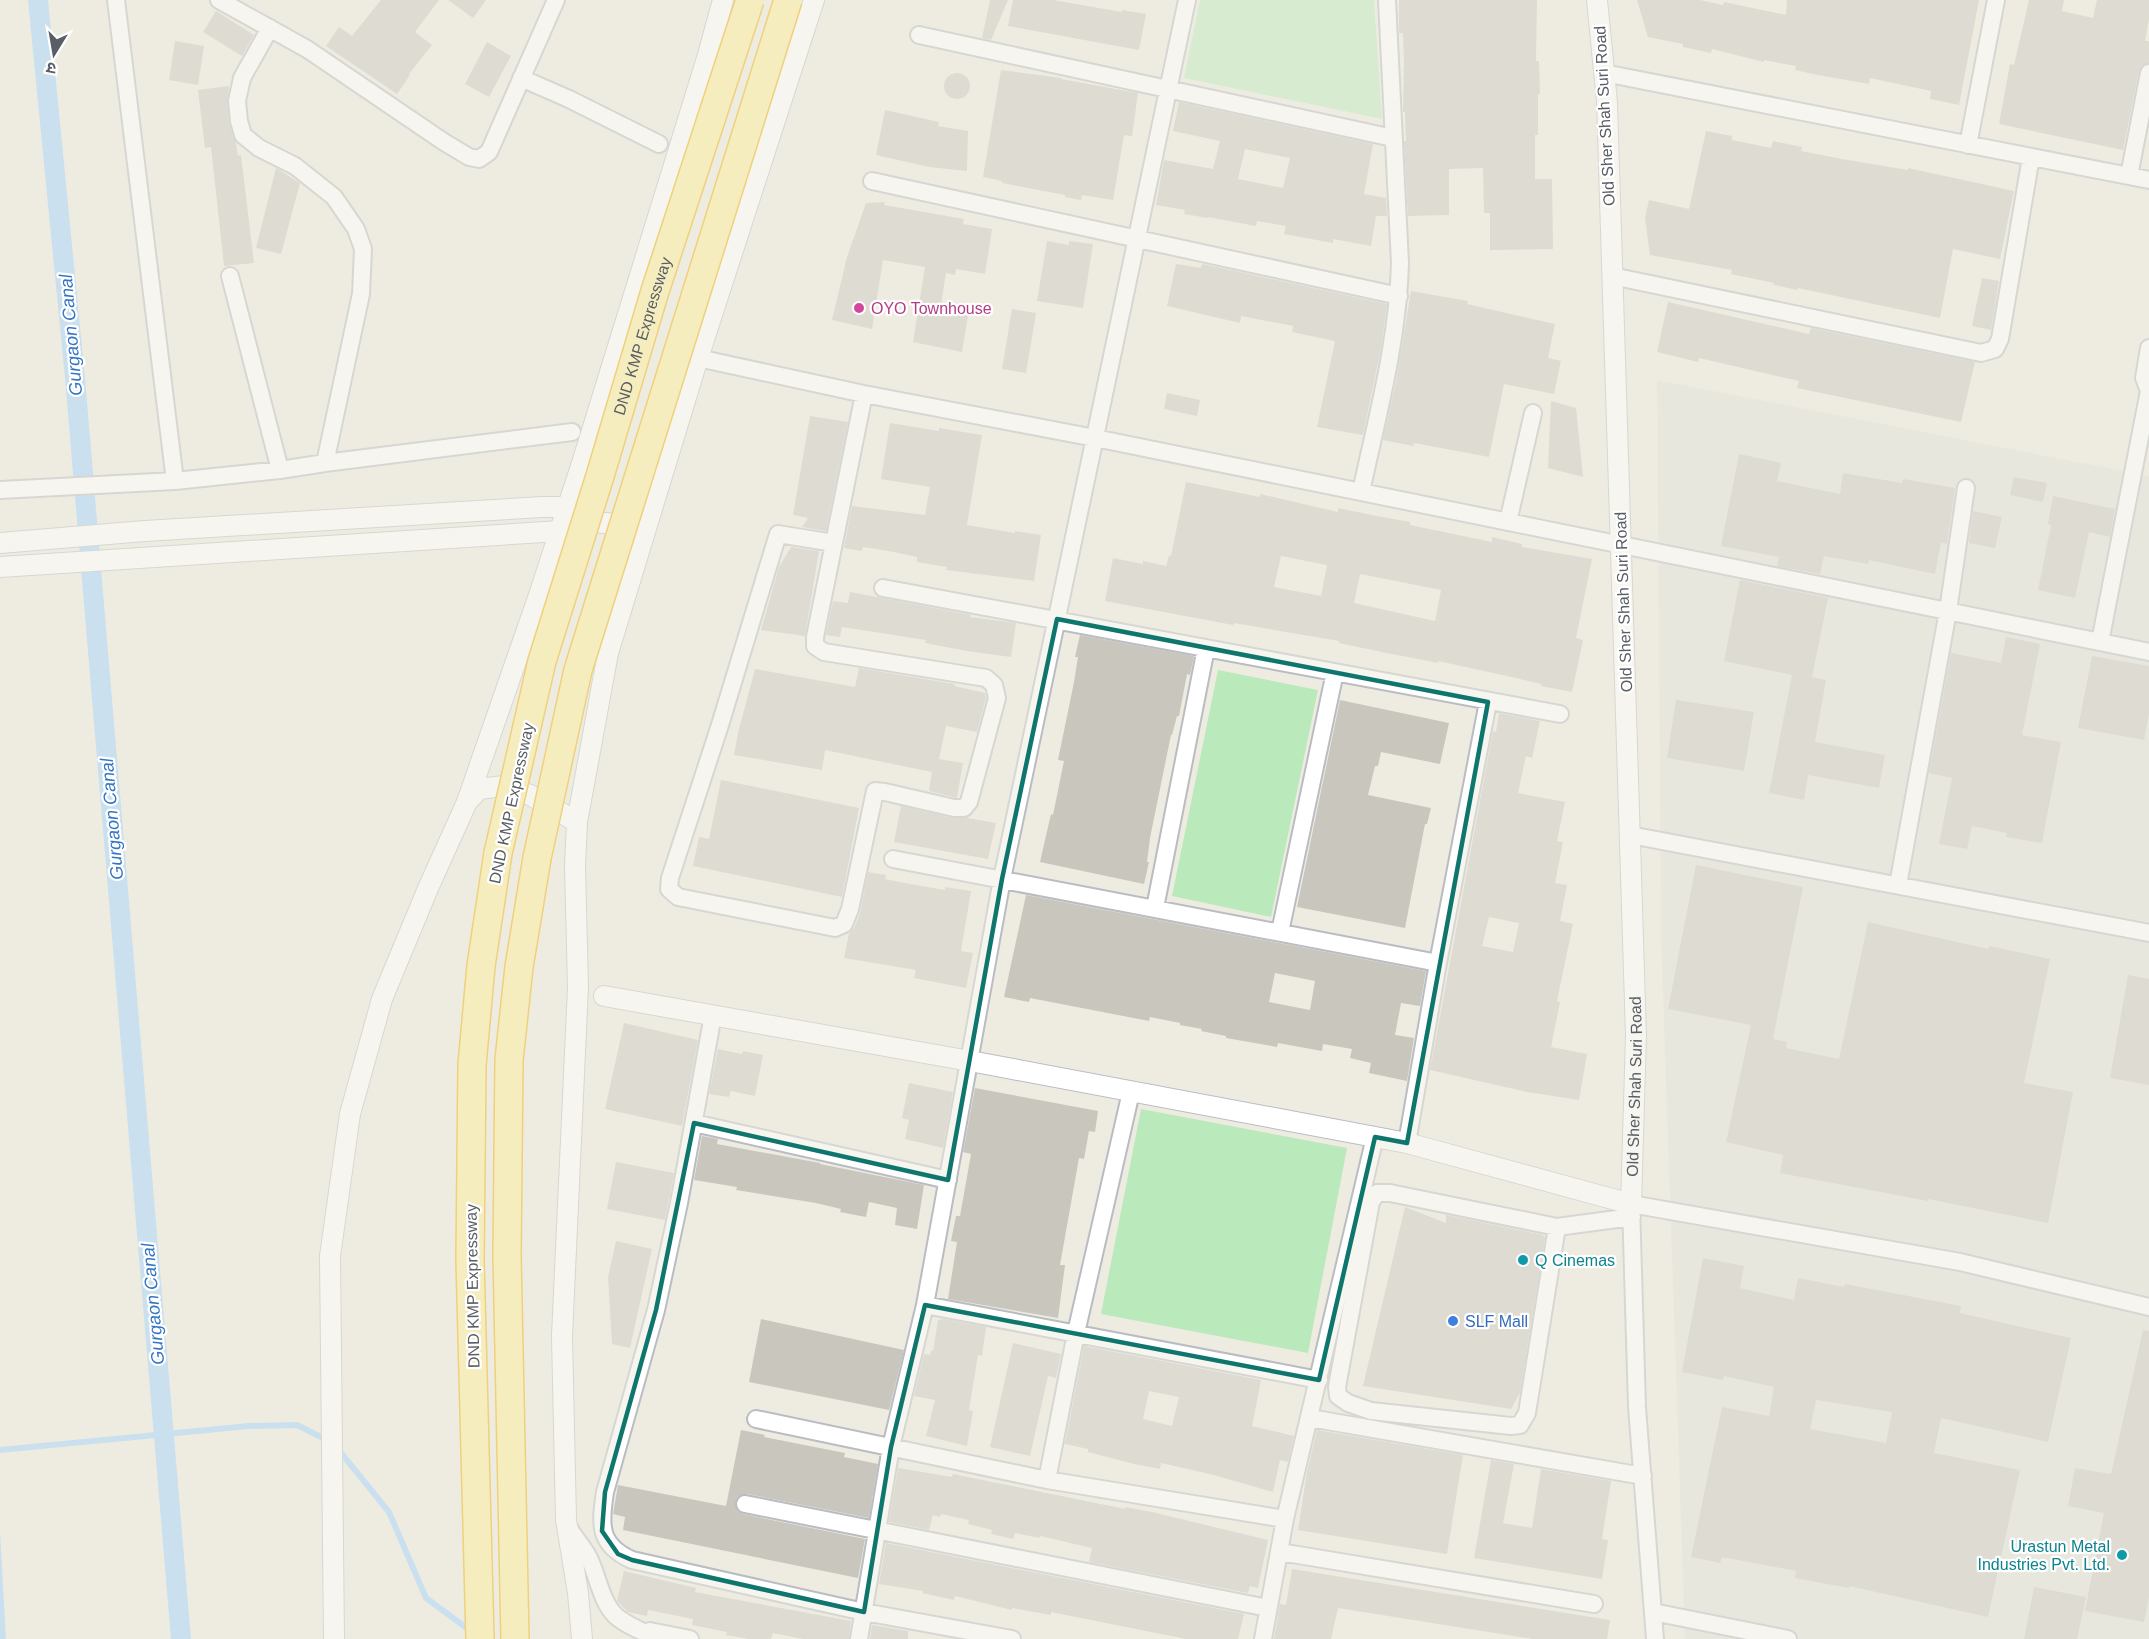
<svg xmlns="http://www.w3.org/2000/svg" width="2149" height="1639" viewBox="0 0 2149 1639" font-family="Arial,'Noto Sans Devanagari',sans-serif">
<rect width="100%" height="100%" fill="#eeece1"/>
<!-- industrial -->
<path fill="#e1dfd9" d="M1657,380L2149,476V1639H1685L1661,935Z"/>
<!-- green -->
<path fill="#bae9bc" d="M1200,0H1374L1382,119L1184,78Z
M1218,670L1318,690L1271,917L1172,896Z
M1141,1109L1347,1148L1308,1353L1101,1314Z"/>
<!-- water -->
<path fill="#a0d1ff" d="M0,1530L6,1639H0Z"/>
<g fill="none" stroke-linecap="round" stroke-linejoin="round">
<!-- stream -->
<path stroke="#a0d1ff" stroke-width="6" d="M337,1448L389,1512L426,1598L472,1632
M0,1450L249,1426L297,1425L327,1440"/>
<!-- canal -->
<path stroke="#a0d1ff" stroke-width="20" d="M38,0L75,378L181,1639"/>
</g>
<!-- building -->
<path fill="#c9c6be" fill-rule="evenodd" d="M381,0H439L415,32L432,45L409,74L410,75L397,94L326,46L339,27L352,36Z
M448,0H486L473,18Z
M990,0H1008L991,40L982,38Z
M1013,0H1053L1122,12V10L1146,14L1139,50L1008,26Z
M1399,0H1537L1536,61H1539L1540,94H1538V135H1535V179H1552L1553,249L1490,250V213H1484L1483,168L1449,169V215L1408,216L1404,141H1406L1405,112H1403L1404,61L1403,33H1399Z
M1637,0H1700L1723,5L1724,2L1786,15L1787,0H1979L1959,105L1930,99L1931,91L1870,78L1869,84L1818,75L1795,70L1796,66L1764,60V62L1712,49L1711,53L1683,47V44L1648,37Z
M2029,0H2064L2062,11L2093,18L2097,0H2149V19L2145,41H2149V63L2142,66L2139,71L2123,150L1999,124L2010,64L2014,65Z
M216,11L254,35L242,56L203,32Z
M175,41L204,46L198,85L169,80Z
M487,42L511,56L489,97L465,84Z
M1001,70L1061,78V79L1138,93L1132,136L1124,135L1113,200L1082,195L1081,200L1065,197V195L1002,183V181L983,177Z
M944 86a13 13 0 1 1 26 0a13 13 0 1 1-26 0Z
M229,86L227,102L229,122L236,143L238,156L241,155L254,263L224,266L211,147L205,148L198,90Z
M1179,102L1373,144L1364,194L1386,198L1387,216H1376L1371,246L1333,239V243L1284,234L1286,226L1257,221L1256,226L1208,217V218L1184,214L1185,210L1156,205L1164,160L1213,169L1220,141L1173,131ZM1245,149L1290,158L1283,188L1238,179Z
M885,110L939,122L938,126L968,131L967,171L929,167L876,155Z
M1706,131L1732,136V140L1771,148L1773,141L1802,147L1801,151L1842,159L1908,170V168L2014,191L2000,259L1953,249L1940,318L1798,288L1797,290L1774,285V283L1731,274L1732,270L1650,255L1645,218L1649,200L1689,209Z
M276,168L300,183L281,254L256,248Z
M885,202L884,205L964,219L963,224L992,229L985,274L956,269L955,275L946,273L941,305L969,309L962,352L913,342L925,267L883,260L872,329L832,320L847,257L866,203Z
M1047,241L1069,245V241L1093,244L1083,308L1037,301Z
M1176,264L1201,268L1202,264L1226,269L1387,304L1381,348L1363,435L1317,427L1335,341L1292,332L1293,326L1241,316L1240,323L1167,306Z
M1982,278L1999,281L1991,330L1972,326Z
M1411,291L1468,301L1467,304L1555,324L1548,358L1561,361L1554,394L1504,384L1489,457L1414,443L1413,446L1383,440L1396,381Z
M1668,302L1809,334L1811,328L1975,362L1961,422L1797,388L1799,381L1699,358L1698,362L1657,352Z
M1012,309L1036,313L1026,373L1002,369Z
M1167,393L1200,400L1197,416L1164,409Z
M1551,401L1576,408L1583,477L1548,468Z
M810,416L848,422L826,531L802,527L808,518L793,515Z
M890,423L939,431V428L982,435L967,525L1015,533V531L1041,535L1034,581L946,570L947,567L917,562V557L894,552L863,547L862,551L844,548L852,506L925,515L930,487L881,479Z
M1739,454L1781,463L1777,481L1840,494L1843,473L1902,483L1903,479L1955,488L1947,544L1941,542L1935,574L1869,560L1868,564L1824,556L1820,574L1777,566L1779,557L1721,546Z
M2014,477L2047,483L2043,502L2010,495Z
M1186,482L1260,497V494L1338,512V508L1377,516L1410,522V525L1492,542V537L1522,544V547L1592,559L1576,638L1583,640L1572,692L1541,686V684L1516,678L1438,661V663L1382,652L1339,643V641L1234,623L1233,625L1105,601L1113,558L1143,564V561L1166,566L1169,555L1171,556ZM1281,556L1327,565L1321,596L1274,587ZM1360,574L1441,590L1435,621L1354,603Z
M2053,496L2115,509L2110,537L2089,532L2075,598L2038,590L2051,525L2048,524Z
M1973,511L2002,517L1995,548L1969,543Z
M791,547L819,551L805,636L761,630L779,567Z
M1740,580L1828,598L1812,677L1826,680L1815,742L1885,755L1879,788L1808,775L1804,800L1769,793L1792,675L1724,661Z
M850,592L971,615L970,617L1016,623L1011,657L967,651L925,643L926,640L842,627L840,637L826,635L833,601L848,603Z
M1080,635L1194,656L1190,675L1187,674L1179,716H1177L1172,735H1171L1150,838L1147,862H1149L1144,884L1040,862L1051,814L1053,815L1064,761L1058,760L1074,682L1078,657H1075Z
M2006,637L2040,644L2022,735L2061,742L2042,843L2006,837L2007,833L1972,826L1967,849L1939,844L1952,778L1929,773L1951,653L2001,663Z
M2092,656L2149,666V713L2144,740L2078,728Z
M859,668L955,684L954,686L985,693L986,698L977,732L946,726L939,759L963,763L957,798L929,791L932,772L825,750L822,770L734,755L738,733L755,669L855,687Z
M1340,700L1449,723L1440,764L1381,752L1378,766H1375L1368,795L1431,808L1427,824H1425L1405,928L1297,907Z
M1676,700L1754,712L1744,771L1667,758Z
M1499,713L1540,721L1532,758L1526,756L1518,793L1565,802L1557,841L1563,842L1555,883L1567,885L1560,921L1573,924L1557,1001L1560,1002L1551,1047L1587,1054L1579,1100L1527,1092L1430,1070L1493,731L1496,732ZM1489,917L1519,923L1513,952L1482,946Z
M721,780L859,808L842,897L693,866L699,837L709,839Z
M901,806L952,818H967L996,823L988,859L894,842Z
M1696,865L1803,887L1773,1039L1787,1042L1786,1048L1839,1059L1868,922L1988,949L1989,946L2050,959L2024,1083L2073,1092L2048,1223L1928,1199V1201L1780,1173L1783,1155L1726,1142L1751,1025L1668,1009Z
M868,872L886,875L885,879L910,884L945,890V887L971,891L961,951L973,953L966,988L914,978L916,970L844,958L849,933L854,928L860,913Z
M1026,895L1426,971L1420,1006L1401,1003L1395,1035L1414,1038L1407,1081L1369,1073L1371,1063L1350,1058L1352,1049L1323,1044L1322,1051L1278,1043L1277,1047L1226,1038V1036L1201,1031L1202,1029L1180,1025V1023L1150,1017L1149,1021L1030,998L1029,1002L1004,997ZM1275,973L1315,981L1310,1010L1269,1002Z
M2128,975L2149,979V1085L2110,1078Z
M624,1023L698,1040L682,1126L605,1109Z
M718,1049L742,1054L743,1051L763,1055L755,1096L731,1091L729,1097L709,1094Z
M909,1083L953,1092L943,1148L905,1139L909,1120L902,1118Z
M975,1088L1098,1111L1095,1132L1089,1131L1084,1159L1079,1158L1060,1265H1065L1058,1318L948,1299L957,1242L951,1241L956,1216H960L971,1154L963,1152Z
M702,1136L718,1139L717,1144L820,1163V1164L924,1185L917,1229L895,1225L897,1208L869,1202L866,1217L840,1212L841,1209L816,1203L736,1190L737,1187L694,1180Z
M616,1162L674,1173L665,1220L607,1209Z
M1405,1207L1446,1223V1215L1543,1235L1545,1238L1520,1393L1511,1409L1363,1386Z
M616,1241L652,1249L630,1348L612,1344L608,1277Z
M1703,1258L1744,1266L1740,1288L1794,1300L1798,1278L1844,1287L1845,1284L1961,1306L1960,1313L2071,1338L2048,1442L1941,1418L1934,1453L2020,1470L1988,1617L1849,1586V1588L1795,1578L1796,1571L1722,1557L1720,1563L1691,1557L1722,1407L1769,1416L1774,1387L1724,1376L1723,1380L1682,1372ZM1816,1400L1892,1412L1886,1443L1810,1429Z
M761,1319L904,1350L889,1410L749,1382Z
M944,1319L986,1327L982,1356L978,1355L969,1410L973,1411L967,1446L926,1436L935,1400L914,1396L924,1354L930,1355L931,1350L933,1351L938,1320Z
M2143,1330L2149,1331V1597L2144,1622L2085,1611L2104,1513L2068,1506L2075,1468L2111,1474Z
M1013,1343L1061,1354L1056,1378L1048,1376L1030,1456L990,1447Z
M1084,1346L1261,1380L1252,1426L1294,1436L1288,1462L1280,1460L1273,1492L1214,1475L1161,1463L1160,1469L1134,1464L1088,1452V1449L1065,1444ZM1149,1391L1179,1397L1172,1426L1143,1419Z
M741,1430L765,1435L764,1437L845,1453L844,1457L878,1464L869,1518L747,1494L738,1497L735,1503L738,1511L743,1514L865,1539L858,1578L623,1530L625,1517L613,1514L618,1485L726,1506Z
M1317,1430L1463,1455L1447,1554L1298,1530L1307,1472Z
M1491,1460L1514,1464L1503,1523L1532,1528L1541,1469L1611,1481L1602,1539L1608,1540L1602,1579L1474,1558Z
M898,1468L952,1477L953,1474L1125,1509V1507L1152,1512L1268,1540L1258,1588L1250,1586L1248,1593L1089,1562L1092,1548L1040,1536V1538L1015,1533L1013,1539L991,1534L992,1530L968,1524L969,1520L941,1514L940,1517L933,1515L929,1530L889,1522Z
M886,1543L1244,1614L1238,1639H1186L1051,1612V1615L1012,1608V1610L955,1596L954,1600L922,1593L923,1591L879,1584Z
M1292,1569L1610,1620L1607,1639H1533L1338,1608L1331,1639H1274L1280,1604L1286,1605Z
M624,1571L696,1588L695,1592L851,1621L849,1639H803L773,1633L771,1639H749L726,1635L727,1632L692,1625L693,1619L648,1610L647,1616L628,1612L617,1601Z
M2034,1587L2086,1597L2077,1639H2024Z
M872,1625L908,1631V1639H870Z"/>
<g fill="none" stroke-linecap="round" stroke-linejoin="round">
<!-- minor casing -->
<g stroke="#b9bcc2" stroke-width="20">
<path id="minor" d="M116,0L175,481
M219,0L307,49L444,142L469,157L479,159L489,152L556,0
M270,28L242,78L237,101L239,121L243,135L259,148L295,166L334,197L356,229L363,249L361,294L325,463
M919,35L1393,138
M1604,73L2149,180
M521,78L569,99L659,144
M1968,145L1996,0
M2129,176L2149,73
M872,181L1399,296
M230,276L280,470
M1612,276L1981,353L1995,349L2000,339L2031,157
M698,358L864,394L1095,438L2149,652
M0,490L175,481L280,470L325,463L572,432
M1361,492C1377,417 1398,341 1400,263L1387,0
M1508,522L1533,413
M834,543L778,534L720,725L670,878L669,889L678,897L835,928L844,924L850,909L875,791L885,792L954,808H964L969,802L997,698L994,685L986,678L824,652L815,646V637L864,394
M883,588L1560,714
M2100,642L2149,391L2144,378L2149,348
M1630,835L2149,933
M893,859L1438,963
M1898,885L1948,611L1966,488
M1155,908L1206,648
M1280,932L1335,672
M713,1015L679,1203L656,1310L605,1492C600,1524 598,1545 632,1560L864,1612L1012,1639
M694,1123L948,1180
M1407,1143L1438,963L1488,702
M1557,1227L1527,1413L1520,1425L1511,1426L1371,1411L1348,1403L1338,1396L1337,1387L1371,1202L1377,1193H1390L1557,1227L1632,1217
M925,1305L1319,1380
M1310,1418L1643,1476
M756,1419L1047,1480L1285,1519
M1047,1480L1076,1333L1131,1092
M745,1504L1268,1608
M568,1526C574,1538 583,1546 589,1558C598,1576 601,1603 617,1617C629,1627 646,1633 659,1639
M1280,1552L1594,1604
M1653,1612L1788,1639
M650,1631L690,1639
M859,1639L891,1447L925,1305L1002,879L1187,0
M1263,1639L1285,1519L1375,1137
M1655,1639L1637,1407L1631,1204L1960,1262L2149,1307"/>
</g>
<!-- tertiary casing -->
<g stroke="#b9bcc2" stroke-width="22">
<g id="tertiary">
<path d="M0,543L145,531L542,507H567L573,517"/>
<path d="M0,567L560,531L575,520L634,526"/>
<path d="M468,799L539,595L582,463L708,55L723,0"/>
<path id="s1" d="M604,996L970,1061L1407,1143L1631,1204L1636,1036L1607,102L1597,0"/>
<path d="M334,1639L330,1256L350,1114L382,999L429,886L467,802L479,789L504,786L530,795L577,822"/>
<path d="M582,1639L578,1593L566,1520L562,1336L578,987L575,866L577,822L608,653L698,358L814,0"/>
</g>
</g>
<!-- trunk casing -->
<g stroke="#efaf00" stroke-width="30">
<path id="trunk" d="M480,1639L470,1260L472,1065L481,966L498,853
M515,1639L507,1255L509,1060L519,967L537,858"/>
</g>
<!-- minor -->
<use href="#minor" stroke="#fff" stroke-width="16"/>
<!-- tertiary -->
<use href="#tertiary" stroke="#fff" stroke-width="20"/>
<!-- trunk -->
<use href="#trunk" stroke="#ffed96" stroke-width="27"/>
<!-- trunk-bridge casing -->
<g stroke="#efaf00" stroke-width="30" stroke-linecap="butt">
<g id="trunk-bridge">
<path id="s2" d="M498,853L542,661L600,476L655,291L750,0"/>
<path d="M537,858L578,670L788,0"/>
</g>
</g>
<!-- trunk-bridge -->
<use href="#trunk-bridge" stroke="#ffed96" stroke-width="27"/>
</g>
<!-- marked area -->
<path d="M0 0H2149V1639H0ZM1057,619L1488,702L1407,1143L1375,1137L1319,1380L925,1305L891,1447L864,1612L632,1560L618,1554L602,1531L605,1492L656,1310L694,1123L948,1180L1002,879Z" fill="#eeece1" fill-opacity=".55" fill-rule="evenodd"/>
<path fill="none" stroke="#0f766e" stroke-width="4.5" stroke-linejoin="round" d="M1057,619L1488,702L1407,1143L1375,1137L1319,1380L925,1305L891,1447L864,1612L632,1560L618,1554L602,1531L605,1492L656,1310L694,1123L948,1180L1002,879Z"/>
<!-- markers -->
<circle fill="#d1479c" stroke="#fff" stroke-width="2" cx="859" cy="308" r="6"/>
<g fill="#0f9aa8" stroke="#fff" stroke-width="2">
<circle cx="1523" cy="1260" r="6"/>
<circle cx="2122" cy="1555" r="6"/>
</g>
<circle fill="#3f7fe0" stroke="#fff" stroke-width="2" cx="1453" cy="1321" r="6"/>
<g text-anchor="middle" stroke-width="4.5" stroke-linejoin="round" paint-order="stroke">
<!-- street labels -->
<g font-size="16" fill="#595e64" stroke="#fff">
<text transform="translate(1604 116) rotate(-93)" y="6">Old Sher Shah Suri Road</text>
<text dy="6" stroke="none"><textPath href="#s2" startOffset="537">DND KMP Expressway</textPath></text>
<text transform="translate(1623 602) rotate(-92)" y="6">Old Sher Shah Suri Road</text>
<text transform="translate(511 803) rotate(-78)" y="6">DND KMP Expressway</text>
<text dy="6" stroke="none"><textPath href="#s1" startOffset="1166">Old Sher Shah Suri Road</textPath></text>
<text transform="translate(472 1286) rotate(-91)" y="6">DND KMP Expressway</text>
</g>
<!-- hotel labels -->
<g font-size="16" fill="#b23c85" stroke="#fff" text-anchor="start">
<text x="871" y="314">OYO Townhouse</text>
</g>
<!-- culture labels -->
<g font-size="16" fill="#0d838f" stroke="#fff" text-anchor="start">
<text x="1535" y="1266">Q Cinemas</text>
<text x="2110" y="1552" text-anchor="end">Urastun Metal<tspan x="2110" dy="18">Industries Pvt. Ltd.</tspan></text>
</g>
<!-- shop labels -->
<g font-size="16" fill="#366cbe" stroke="#fff" text-anchor="start">
<text x="1465" y="1327">SLF Mall</text>
</g>
<!-- water labels -->
<g font-size="18" font-style="italic" fill="#3575c5" stroke="#fff">
<text transform="translate(71 335) rotate(-95)" y="6">Gurgaon Canal</text>
<text transform="translate(112 819) rotate(-95)" y="6">Gurgaon Canal</text>
<text transform="translate(153 1304) rotate(-95)" y="6">Gurgaon Canal</text>
</g>
</g>
<!-- north arrow -->
<g transform="translate(54 54) rotate(191)" stroke="#ffffff" stroke-width="4.5" paint-order="stroke">
<path d="M0-4.5L10 22L0 15L-10 22Z" fill="#595e64"/>
<text y="-9" font-size="16" font-weight="bold" text-anchor="middle" fill="#595e64">उ</text>
</g>
</svg>
